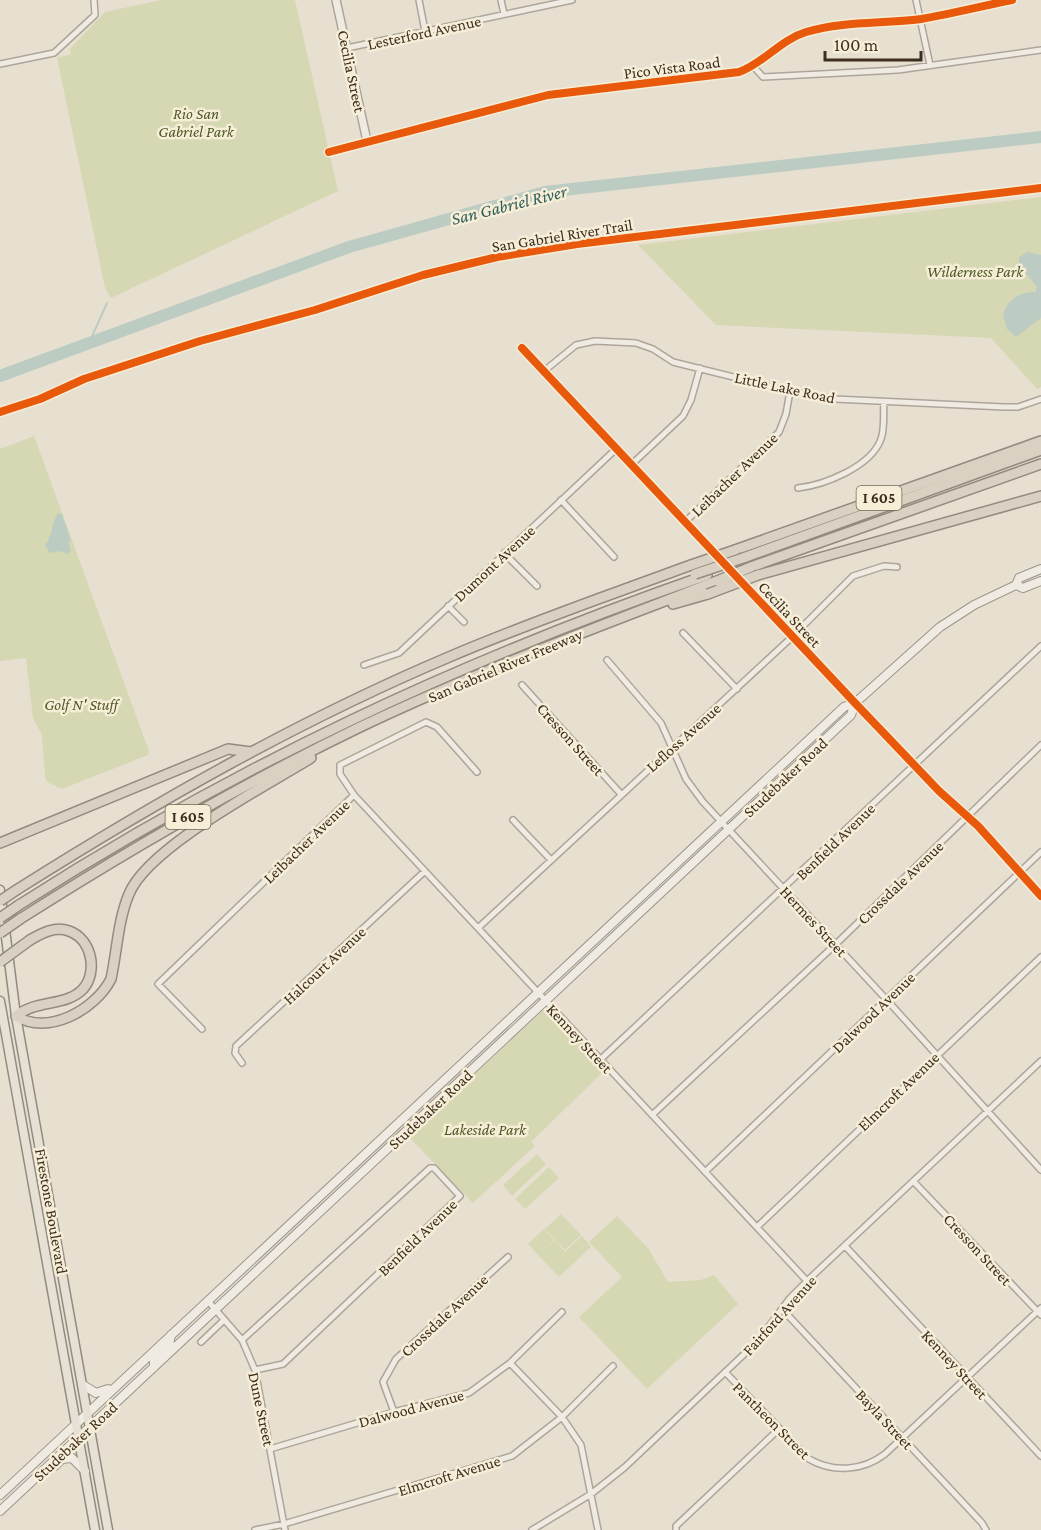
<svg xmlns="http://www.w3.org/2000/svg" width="1041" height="1530" viewBox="0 0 1041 1530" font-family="'Crimson Pro',serif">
<rect width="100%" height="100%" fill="#e7e0d1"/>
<!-- green -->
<path fill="#d6d7b3" d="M161,0H295L338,191L111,298L105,288L57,58L71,54L70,49L105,12Z
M1041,197V387L1037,389L991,338L716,325L638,245Z
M34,436L149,751L148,755L62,789L47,782L45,777L42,735L33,718L26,658L0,661V449Z
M547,1007L606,1069L531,1142L535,1146L473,1203L408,1136Z
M537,1154L546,1164L512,1196L503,1185Z
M549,1167L559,1178L525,1209L515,1199Z
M561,1214L581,1235L565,1250L545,1229Z
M617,1216L648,1248L668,1282L701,1280L714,1275L738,1304L647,1389L579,1317L622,1277L589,1242Z
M544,1229L554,1240L538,1255L528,1244Z
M582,1236L591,1247L559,1277L538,1255L555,1240L565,1252Z"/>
<!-- water -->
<path fill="#bcccc2" d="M1028,252L1041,255V318L1016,337L1007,329L1003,315C1007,299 1020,292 1035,292L1037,287L1019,265V257Z
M58,513L62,514L71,541L68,542L71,550L68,554L59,551L50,553L45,545C53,535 51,524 58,513Z"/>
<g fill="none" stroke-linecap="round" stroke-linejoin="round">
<!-- stream -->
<path stroke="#bcccc2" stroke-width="2" d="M89,343L107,303"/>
<!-- river -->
<path stroke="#bcccc2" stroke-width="12" d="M0,376L349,247L545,192L1041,137"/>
<!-- minor casing -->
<g stroke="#ada599" stroke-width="8">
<path id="minor" d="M419,0L425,31
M501,0L504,14
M916,0L930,65
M347,48L572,0
M0,64L54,53L95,15L94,0
M753,66L763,77L898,70L1041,50
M329,152L548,95L739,72C764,63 780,40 806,32C844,21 882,24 921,19C951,14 982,6 1012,0
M522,348L855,703L939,791L978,826L1041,896
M544,371L576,345L595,341L636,343L653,349L673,362L790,391L835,399L1004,407H1018L1041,399
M631,465L683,416L691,400L700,368
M798,488C824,485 871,467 881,439C885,429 883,413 884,402
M561,500L614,557
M685,522L779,432L786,414L790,391
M504,553L537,586
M448,606L464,622
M683,633L737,689
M607,660L661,723L686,779L703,802L886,999L1041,1170
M364,665L399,653L616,449
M522,685L620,793
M354,795L807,1281
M513,820L551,860
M478,928L792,637L853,576L884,566L897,567
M202,1029L158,984L354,795L340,774V765L426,722L437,727L477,772
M601,1059L1041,646
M242,1063L235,1053L236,1046L425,871
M652,1115L836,944L1041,745
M705,1172L1041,852
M914,1182L1041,1315
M757,1227L1041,957
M845,1246L1041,1456
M208,1301L242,1340L255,1370L285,1530
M783,1310L982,1523L986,1530
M242,1340L430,1168H434L460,1196L283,1364L255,1370
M201,1342L224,1320
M510,1363L562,1417L581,1445L598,1530
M725,1372L809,1459C833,1473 863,1471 885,1454L1041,1308
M394,1412L383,1382L396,1359L508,1257
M270,1449L394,1412L469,1393L510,1363L562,1312
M255,1530L284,1524L512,1456L562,1417L613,1366
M532,1530L591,1494L625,1467L758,1341L790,1298L807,1281L1041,1061
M676,1530V1526L779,1429"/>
</g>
<!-- tertiary casing -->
<g stroke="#ada599" stroke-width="10">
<path id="tertiary" d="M336,0L367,141"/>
</g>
<!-- secondary casing -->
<g stroke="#9c958a" stroke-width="10">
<path id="secondary" d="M1016,585L1023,588L1041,581
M154,1367V1360L169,1345L171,1335
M83,1385L96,1393L108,1389
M55,1466L62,1459L72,1458L85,1471
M0,1495L844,707L855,703L940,627L974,605L1016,585L1019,578L1041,569
M0,1511L851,715L855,703"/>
</g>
<!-- primary casing -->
<g stroke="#928b80" stroke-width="11">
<path id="primary" d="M0,890L16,1016L108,1530
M0,1001L95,1530"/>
</g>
<!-- motorway casing -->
<g stroke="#928b80" stroke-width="12">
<path id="motorway" d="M735,550L1041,441
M743,558L1041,450
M751,567L1041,464
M758,575L1041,496
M673,604L708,594
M0,843L228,749L251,752
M18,889C156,802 298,721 449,657C528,623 610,595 691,565
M19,905C239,764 460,661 707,575
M20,919C130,849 242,784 360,727C476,672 597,627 717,581
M30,940C42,933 55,926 69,931C92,939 98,972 83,989C66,1007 37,999 16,1016C48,1036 95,1010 111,979C117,951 118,920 129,894C148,847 266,786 311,758"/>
</g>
<!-- minor -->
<use href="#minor" stroke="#efebe3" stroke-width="5"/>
<!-- tertiary -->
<use href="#tertiary" stroke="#efebe3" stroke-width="7"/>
<!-- secondary -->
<use href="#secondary" stroke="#efebe3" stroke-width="8"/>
<!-- primary -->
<use href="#primary" stroke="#e6e1d4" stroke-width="8"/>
<!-- motorway -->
<use href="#motorway" stroke="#dad1c2" stroke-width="9"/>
<!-- motorway-bridge casing -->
<g stroke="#928b80" stroke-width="12" stroke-linecap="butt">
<path id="motorway-bridge" d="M691,565L735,550
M695,574L743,558
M717,581L751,567
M708,594L758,575
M0,901L18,889
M0,918L19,905
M0,933L20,919
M0,962L30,940"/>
</g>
<!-- motorway-bridge -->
<use href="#motorway-bridge" stroke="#dad1c2" stroke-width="9"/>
<!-- cycleway casing -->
<g stroke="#f7eed8" stroke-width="11">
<path id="cycleway" d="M329,152L548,95L739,72C764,63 780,40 806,32C844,21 882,24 921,19C951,14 982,6 1012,0
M522,348L855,703L939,791L978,826L1041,896
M0,412L40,399L84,379L200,341L315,310L423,275L497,257L577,244L1041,188"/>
</g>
<!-- cycleway -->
<use href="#cycleway" stroke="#e8590c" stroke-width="8"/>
</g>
<g text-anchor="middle" stroke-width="5" stroke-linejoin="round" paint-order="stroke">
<!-- shield labels -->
<g fill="#f7eed8" stroke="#756857" stroke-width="1.5">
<rect x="856.5" y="486" width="45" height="24" rx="4.5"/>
<rect x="165.5" y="805" width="45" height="24" rx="4.5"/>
</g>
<g font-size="15" font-weight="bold" fill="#3d2e20">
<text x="879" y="503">I 605</text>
<text x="188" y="822">I 605</text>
</g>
<!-- street labels -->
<g font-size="16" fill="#3d2e20" stroke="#f7eed8">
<text transform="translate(424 32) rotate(-12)" y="6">Lesterford Avenue</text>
<text transform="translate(672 67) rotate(-7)" y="6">Pico Vista Road</text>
<text transform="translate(352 71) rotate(78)" y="6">Cecilia Street</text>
<text transform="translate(562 235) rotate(-9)" y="6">San Gabriel River Trail</text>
<text transform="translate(785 387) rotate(12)" y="6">Little Lake Road</text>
<text transform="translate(734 474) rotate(-44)" y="6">Leibacher Avenue</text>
<text transform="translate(494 563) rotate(-43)" y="6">Dumont Avenue</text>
<text transform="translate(790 614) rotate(47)" y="6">Cecilia Street</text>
<text transform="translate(505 665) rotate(-23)" y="6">San Gabriel River Freeway</text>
<text transform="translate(683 737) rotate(-42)" y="6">Lefloss Avenue</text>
<text transform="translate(571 739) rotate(48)" y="6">Cresson Street</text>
<text transform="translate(785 777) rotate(-43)" y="6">Studebaker Road</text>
<text transform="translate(306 841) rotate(-44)" y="6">Leibacher Avenue</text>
<text transform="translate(835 841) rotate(-44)" y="6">Benfield Avenue</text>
<text transform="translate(900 882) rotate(-44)" y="6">Crossdale Avenue</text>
<text transform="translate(814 921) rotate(47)" y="6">Hermes Street</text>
<text transform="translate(324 965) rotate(-43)" y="6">Halcourt Avenue</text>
<text transform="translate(873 1012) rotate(-44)" y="6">Dalwood Avenue</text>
<text transform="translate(580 1038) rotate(47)" y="6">Kenney Street</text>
<text transform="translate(898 1091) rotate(-44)" y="6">Elmcroft Avenue</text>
<text transform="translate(430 1109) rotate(-43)" y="6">Studebaker Road</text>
<text transform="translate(52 1211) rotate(80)" y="6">Firestone Boulevard</text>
<text transform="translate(417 1237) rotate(-44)" y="6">Benfield Avenue</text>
<text transform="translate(978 1249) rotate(47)" y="6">Cresson Street</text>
<text transform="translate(444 1315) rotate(-43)" y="6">Crossdale Avenue</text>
<text transform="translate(779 1315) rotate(-48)" y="6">Fairford Avenue</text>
<text transform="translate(955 1364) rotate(47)" y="6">Kenney Street</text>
<text transform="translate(411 1408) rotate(-15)" y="6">Dalwood Avenue</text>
<text transform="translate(262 1409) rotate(78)" y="6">Dune Street</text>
<text transform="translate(885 1419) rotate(47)" y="6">Bayla Street</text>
<text transform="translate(772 1420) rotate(45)" y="6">Pantheon Street</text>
<text transform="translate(75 1441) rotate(-43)" y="6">Studebaker Road</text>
<text transform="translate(449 1475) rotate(-17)" y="6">Elmcroft Avenue</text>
</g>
<!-- park labels -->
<g font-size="16" font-style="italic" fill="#4d5a26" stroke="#f7eed8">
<text x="196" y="119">Rio San<tspan x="196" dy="18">Gabriel Park</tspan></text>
<text x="975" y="277">Wilderness Park</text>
<text x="81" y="710">Golf N' Stuff</text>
<text x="485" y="1135">Lakeside Park</text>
</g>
<!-- water labels -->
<g font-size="18" font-style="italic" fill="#2f5d5a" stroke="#f7eed8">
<text transform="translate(509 205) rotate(-14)" y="6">San Gabriel River</text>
</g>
</g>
<!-- scale -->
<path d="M825 51v9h96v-9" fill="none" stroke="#3d2e20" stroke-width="3"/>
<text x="834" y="51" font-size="18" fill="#3d2e20" stroke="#f7eed8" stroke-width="4.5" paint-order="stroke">100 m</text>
</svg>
